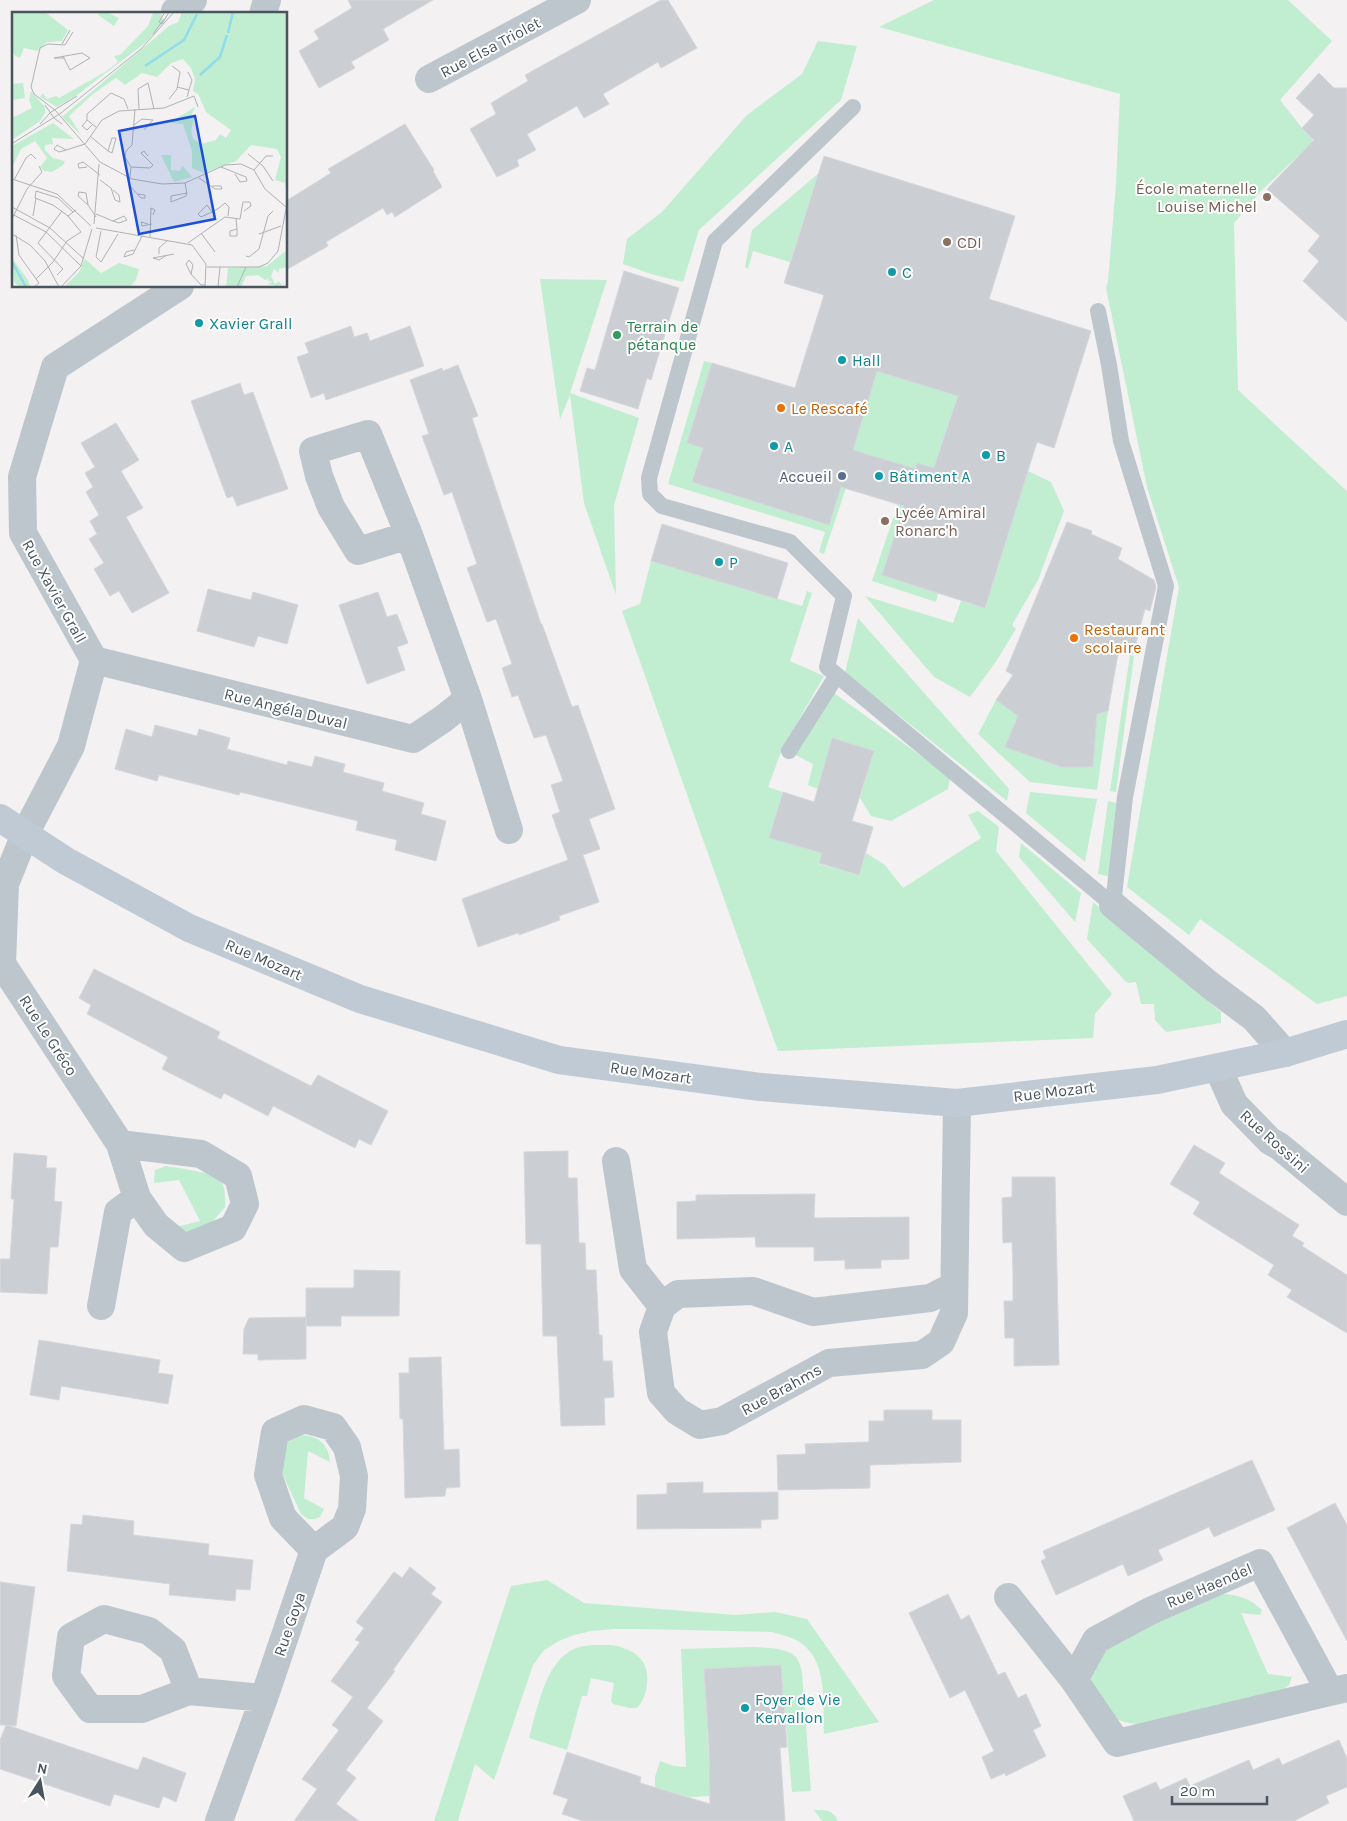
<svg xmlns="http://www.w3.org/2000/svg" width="1347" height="1821" viewBox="0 0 1347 1821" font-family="Karla,sans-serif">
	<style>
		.green { fill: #c1eed0 }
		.building { fill: #cbced3; stroke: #d5d7dc; fill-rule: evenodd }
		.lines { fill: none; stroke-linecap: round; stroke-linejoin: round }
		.lane { stroke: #bdc6cd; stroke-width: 16 }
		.street { stroke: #bdc6cd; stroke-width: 28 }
		.secondary { stroke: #bfcad4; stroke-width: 28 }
		.education-dot { fill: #8d6e63; stroke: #fff; stroke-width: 2 }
		.culture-dot { fill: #0f9aa8; stroke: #fff; stroke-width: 2 }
		.leisure-dot { fill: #2e9e5b; stroke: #fff; stroke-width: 2 }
		.food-dot { fill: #e8710a; stroke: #fff; stroke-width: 2 }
		.service-dot { fill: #5c6f8a; stroke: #fff; stroke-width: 2 }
		.labels { text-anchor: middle; stroke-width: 4; stroke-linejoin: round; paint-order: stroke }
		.street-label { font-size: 16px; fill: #49555e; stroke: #fff }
		.education-label { font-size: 16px; fill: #785e54; stroke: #fff; text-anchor: start }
		.culture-label { font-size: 16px; fill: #0d838f; stroke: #fff; text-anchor: start }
		.leisure-label { font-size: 16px; fill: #27864d; stroke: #fff; text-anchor: start }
		.food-label { font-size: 16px; fill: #c56008; stroke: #fff; text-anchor: start }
		.service-label { font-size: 16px; fill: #4e5e75; stroke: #fff; text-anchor: end }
		.inset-river { fill: none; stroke: #90dcea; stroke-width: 2.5 }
		.inset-road { fill: none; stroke: #afb3b6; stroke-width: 1 }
		.view { fill: #1d4ed8; fill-opacity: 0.15; stroke: #1d4ed8; stroke-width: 2.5 }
		.inset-edge { fill: none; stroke: #49555e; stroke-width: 2.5 }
	</style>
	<rect width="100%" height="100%" fill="#f3f1f1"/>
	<path class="green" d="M934 0H1288L1332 41 1280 100 1302 128 1314 141 1261 191 1234 223 1238 390 1347 491V996L1317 1004 1200 919 1189 935 1127 887 1179 587 1147 487 1106 288 1108 281 1116 184 1120 94 879 27Z
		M818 41 857 46 841 100 699 230 683 282 651 274 623 264 627 239 662 212 747 115 802 74Z
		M820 172 790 262 753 251 748 269 745 267 752 230Z
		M540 279 607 280 570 393 639 418 614 505 616 595 584 503 570 395 560 419Z
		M704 361 712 363 688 443 703 448 692 482 828 525 841 487 846 488 824 554 819 552 825 532 668 484Z
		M877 371 958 396 934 468 918 463 916 469 852 450Z
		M1028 471 1051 482 1064 511 1038 580 1012 625 1016 629 995 663 970 697 934 677 865 596 953 623 961 601 985 608Z
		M898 504 904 506 882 575 938 593 936 602 872 581Z
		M651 561 802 606 807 591 812 593 790 661 824 676 783 747 768 787 783 792 769 838 822 853 819 864 859 875 866 853 885 865 903 888 981 838 968 815 978 811 999 827 996 851 1112 994 1095 1014 1093 1038 778 1051 622 611 640 604Z
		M858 618 1009 789 1007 801 845 673Z
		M1130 655 1134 656 1116 792 1110 791Z
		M834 693 950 777 948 789 891 821 871 816 860 798 874 751 832 738 818 789 808 785 813 764 794 754Z
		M996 700 1018 716 1061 767H1093L1097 714 1108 711 1097 790 1030 782 978 734Z
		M1030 792 1097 799 1085 862 1026 813Z
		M1108 801 1116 803 1112 877 1098 874Z
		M1021 843 1081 893 1075 922 1019 857Z
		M1093 902 1121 925 1171 971 1221 1012V1023L1166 1032 1155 1020 1154 1004H1141L1136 982 1128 983 1125 981 1087 939Z
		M166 1166C177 1168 213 1172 220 1180 226 1186 225 1200 225 1207L209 1226 187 1232 176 1227 200 1221 179 1180 154 1183 155 1170Z
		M302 1435C319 1436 329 1445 330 1462L308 1451 304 1498 324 1509 320 1517 314 1519H308L301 1514 281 1471 286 1443Z
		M547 1580 584 1603 736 1615 775 1612 807 1619 879 1722 824 1734C823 1704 828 1662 801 1643 793 1637 782 1635 772 1632L639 1629H614L591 1631 574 1635 559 1641 544 1650 533 1665 494 1780 475 1764 458 1821H434L511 1586Z
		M1221 1594C1237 1594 1251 1599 1262 1610L1260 1615 1241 1613 1268 1674 1292 1677 1289 1685 1282 1691 1142 1724C1109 1724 1107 1709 1091 1685 1090 1668 1102 1649 1116 1640Z
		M611 1645C632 1648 650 1659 647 1683 646 1693 644 1700 637 1708H629L613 1704 611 1701 614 1683 591 1678 587 1696H582L567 1750 529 1738C537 1710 545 1660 576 1648 587 1644 600 1645 611 1645Z
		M753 1647C766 1648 786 1647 796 1657 799 1661 801 1668 802 1672L811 1791 792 1792 781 1665 704 1669 711 1796 689 1797 655 1788V1777L660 1761 674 1766 686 1767 681 1649Z
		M814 1810C825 1810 833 1809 838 1821H822Z"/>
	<path class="building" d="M348 0H433L383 29 389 40 351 62 355 68 319 88 299 51 319 39 314 31 352 8Z
		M661 0H668L697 48 661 68 658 62 603 94 609 104 584 118 577 106 527 134 536 150 517 160 519 166 497 177 470 129 496 114 491 103 528 81 525 75Z
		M1319 73 1334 88H1347V322L1303 281 1319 261 1308 251 1320 236 1267 189 1314 140 1302 128 1314 115 1296 98Z
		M405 124 434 170 433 171 442 187 395 217 392 212 387 215 383 208 326 242 328 246 286 270V201L331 173 328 169Z
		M824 156 1015 216 989 299 1091 331 1054 448 1037 442 985 608 882 575 904 506 841 487 829 525 692 482 703 448 687 443 712 363 795 388 824 295 784 283ZM877 371 958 396 934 468 917 463 916 469 853 450Z
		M624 271 679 288 651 380 647 378 638 409 580 391 587 368 595 370Z
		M351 326 354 337 367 333 370 341 410 326 424 366 326 400 324 393 311 398 297 357 309 353 305 343Z
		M458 365 478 416 472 418 541 624H542L572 707 578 705 615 809 589 819 600 849 583 855 599 902 559 916 560 920 519 935 518 933 478 947 462 899 568 860 552 815 560 812 551 785 563 781 546 735 534 738 518 695 512 697 502 668 512 664 496 619 487 622 467 568 477 564 452 492 444 495 422 436 429 434 410 380 442 368 443 371Z
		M240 383 244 395 253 392 288 489 237 506 233 496 227 498 191 401Z
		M116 423 139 460 121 471 143 508 126 517 169 593 132 613 119 591 110 596 94 569 104 563 89 539 97 534 90 521 99 515 86 492 93 487 85 473 95 467 81 443Z
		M1067 522 1092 531 1091 534 1122 548 1118 559 1154 580 1156 587 1150 611 1145 609 1133 654 1119 648 1108 711 1097 714 1093 767H1061L1005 747 1018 716 996 700 1013 675 1006 671Z
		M662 524 788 563 777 599 651 561Z
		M208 589 251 600 253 592 298 605 287 644 258 636 254 647 197 631Z
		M378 592 387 617 397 614 408 643 397 647 405 670 367 684 339 605Z
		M155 725 197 736 199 729 230 738 227 749 287 765 288 761 312 767 315 756 345 764 343 772 384 783 382 791 424 803 421 814 446 821 436 861 395 850 397 840 356 830 358 821 240 792 239 795 159 775 157 781 115 769 126 729 152 737Z
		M832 738 874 751 852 821 873 827 859 875 819 863 822 853 769 838 783 792 814 802Z
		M94 969 220 1032 217 1038 311 1086 318 1075 388 1111 371 1145 359 1139 355 1148 273 1106 268 1116 224 1093 221 1099 162 1069 168 1057 87 1014 91 1005 79 998Z
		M1194 1145 1225 1163 1219 1173 1299 1225 1292 1236 1304 1243 1302 1246 1347 1275V1333L1287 1297 1292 1290 1268 1275 1274 1265 1193 1214 1200 1202 1170 1184Z
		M568 1151V1178H577L579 1243H585L586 1270H596L599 1335H602L603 1361H612L614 1397 604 1398 605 1425 561 1426 557 1336H543L541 1244H526L524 1152Z
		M14 1153 47 1156 46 1168H56L54 1201 62 1202 58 1247H50L47 1294 0 1292V1259H10L14 1199H11Z
		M1012 1177H1055L1059 1365 1014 1366V1338H1005L1004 1301H1013V1271L1012 1242 1003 1243 1002 1198 1012 1197Z
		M815 1194 814 1218 909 1217V1259L881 1260V1268L845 1269V1260L814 1261V1247H756L755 1237 677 1239V1202L696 1201V1195Z
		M354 1270 400 1271 399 1316H341V1326H306V1288H354Z
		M306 1317V1359L258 1360V1354H243L244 1329 249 1318Z
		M39 1340 160 1360 158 1373 173 1375 168 1404 61 1386 59 1400 30 1395Z
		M441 1357 444 1450 459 1449 460 1487 446 1488 445 1496 405 1498 403 1419H400L399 1373H409V1358Z
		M884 1410H932V1420H961V1462L870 1465V1488L778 1490 777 1455 806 1454 805 1444 869 1442V1421H884Z
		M1252 1460 1275 1510 1214 1537 1209 1527 1158 1550 1163 1560 1128 1576 1123 1564 1056 1595 1041 1561 1046 1558 1043 1551Z
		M703 1482V1493L778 1492V1519L761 1520V1528L637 1529V1495L667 1494V1483Z
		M1335 1503 1347 1525V1641L1287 1528Z
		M83 1515 134 1521 133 1535 209 1544 208 1555 253 1560 250 1590 236 1589 235 1601 169 1595 170 1584 67 1571 71 1524 82 1525Z
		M410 1567 436 1588 431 1594 442 1602 393 1670 395 1671 367 1708 383 1721 346 1770 356 1778 336 1804 359 1821H294L317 1789 302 1779 339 1730 332 1725 353 1697 331 1681 360 1642 355 1640 364 1628 356 1622 394 1572 402 1578Z
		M0 1582 35 1587 16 1726 7 1725 138 1770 143 1757 186 1773 176 1802 163 1796 159 1808 114 1794 110 1806 0 1769V1740L6 1725H0Z
		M948 1594 961 1620 969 1615 998 1675 1005 1672 1018 1698 1026 1694 1041 1726 1033 1730 1046 1756 1006 1776 1005 1773 991 1779 982 1757 994 1751 965 1690 950 1698 909 1613Z
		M781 1665 787 1747 780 1748 785 1821H583L562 1814 568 1799 553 1794 567 1752 641 1777 640 1783 710 1804 709 1747 704 1669Z
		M1339 1740 1347 1758V1787L1326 1796 1329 1803 1294 1821H1134L1123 1796 1156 1782 1160 1790 1186 1778 1190 1786 1249 1760 1253 1770 1279 1758 1282 1765Z"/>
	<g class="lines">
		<path class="lane" d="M853 107 715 241 649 478 650 494 662 506 790 542 844 596 827 667 1113 905
			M1098 311 1109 365 1121 441 1166 586 1125 797 1113 905
			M789 751 837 675"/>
		<path class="street" d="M177 14 175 11 193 0
			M263 14 267 0
			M429 79 577 0
			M94 660 413 739 443 719 468 699 409 535 358 551 331 507 319 476 313 451 368 434 409 535
			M468 699 509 830
			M1113 905 1211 986 1254 1018 1285 1053
			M1218 1068 1234 1104 1270 1141 1279 1146 1347 1202
			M120 1144 201 1154 238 1176 245 1204 233 1228 184 1248 156 1225 137 1198 120 1144 2 964 5 884 25 834 71 746 94 660 23 533 22 477 55 367 180 286
			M616 1161 633 1269 662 1306
			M954 1286 930 1298 813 1312 753 1291 678 1294 662 1306 653 1332 661 1393 677 1411 700 1425 722 1421 829 1363 922 1355 941 1342 954 1313 957 1103
			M101 1306 118 1212 137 1198
			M1008 1597 1074 1680
			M189 1691 173 1650 149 1631 104 1619 71 1637 66 1676 90 1709H142L189 1691 264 1698
			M1330 1692 1260 1563 1150 1611 1096 1640 1074 1680 1117 1743 1330 1692 1347 1688
			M219 1821 264 1698 314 1550 345 1527 352 1509 354 1476 347 1447 333 1427 304 1419 275 1432 268 1475 283 1518 314 1550"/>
		<path class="secondary" d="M0 818 66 861 189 928 360 999 559 1060 760 1087 957 1103 1157 1080 1285 1053 1347 1034"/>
	</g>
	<g class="education-dot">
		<circle cx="1267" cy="197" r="5"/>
		<circle cx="947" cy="242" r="5"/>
		<circle cx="885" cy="521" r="5"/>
	</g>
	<g class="culture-dot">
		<circle cx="892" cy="272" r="5"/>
		<circle cx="199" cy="323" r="5"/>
		<circle cx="842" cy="360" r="5"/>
		<circle cx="774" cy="446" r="5"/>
		<circle cx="986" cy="455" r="5"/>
		<circle cx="879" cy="476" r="5"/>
		<circle cx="719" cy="562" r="5"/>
		<circle cx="745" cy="1708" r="5"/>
	</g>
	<circle class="leisure-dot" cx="617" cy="335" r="5"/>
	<g class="food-dot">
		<circle cx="781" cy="408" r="5"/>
		<circle cx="1074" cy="638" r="5"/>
	</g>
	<circle class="service-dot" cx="842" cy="476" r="5"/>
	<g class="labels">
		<g class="street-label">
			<text transform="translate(490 47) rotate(-28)" y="6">Rue Elsa Triolet</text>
			<text transform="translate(55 591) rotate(61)" y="6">Rue Xavier Grall</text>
			<text transform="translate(286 708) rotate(14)" y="6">Rue Angéla Duval</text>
			<text transform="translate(264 959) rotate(23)" y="6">Rue Mozart</text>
			<text transform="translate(49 1035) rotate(57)" y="6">Rue Le Gréco</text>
			<text transform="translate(651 1072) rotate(8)" y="6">Rue Mozart</text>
			<text transform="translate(1054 1091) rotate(-7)" y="6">Rue Mozart</text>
			<text transform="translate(1275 1141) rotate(42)" y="6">Rue Rossini</text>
			<text transform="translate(781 1389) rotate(-29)" y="6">Rue Brahms</text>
			<text transform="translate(1209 1585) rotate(-23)" y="6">Rue Haendel</text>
			<text transform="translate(289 1624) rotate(-71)" y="6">Rue Goya</text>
		</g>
		<g class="education-label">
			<text x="1257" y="194" text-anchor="end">École maternelle<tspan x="1257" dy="18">Louise Michel</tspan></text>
			<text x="957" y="248">CDI</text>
			<text x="895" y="518">Lycée Amiral<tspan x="895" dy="18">Ronarc'h</tspan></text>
		</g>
		<g class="culture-label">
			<text x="902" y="278">C</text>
			<text x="209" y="329">Xavier Grall</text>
			<text x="852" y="366">Hall</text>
			<text x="784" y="452">A</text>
			<text x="996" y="461">B</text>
			<text x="889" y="482">Bâtiment A</text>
			<text x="729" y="568">P</text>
			<text x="755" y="1705">Foyer de Vie<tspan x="755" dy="18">Kervallon</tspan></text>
		</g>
		<g class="leisure-label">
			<text x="627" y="332">Terrain de<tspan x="627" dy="18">pétanque</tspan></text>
		</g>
		<g class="food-label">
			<text x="791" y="414">Le Rescafé</text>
			<text x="1084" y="635">Restaurant<tspan x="1084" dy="18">scolaire</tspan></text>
		</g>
		<g class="service-label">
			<text x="832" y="482">Accueil</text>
		</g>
	</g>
	<g transform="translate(12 12)">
		<rect width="275" height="275" fill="#f3f1f1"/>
		<path d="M0 0H33L56 18 50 29 35 30 25 39 12 36 8 46 2 43 0 36ZM88 0H94L107 6 102 14 86 3ZM149 0 151 11 133 31 65 83 45 95 28 85 31 81 35 87 44 84 47 86 93 60 106 50 102 44 108 43 136 14 141 1ZM170 0H275V182L273 171 263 168 269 145 265 137 239 133 224 149 192 161 180 156V139L171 112 157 111 183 95 179 104 182 106 179 118 181 127 189 132 204 128 208 122 214 126 219 118 194 100 186 82 181 79 183 67 179 56 171 47 159 51 145 65 130 61 113 73 104 66 81 82 57 104 69 123 50 105 157 14 166 10ZM11 71 13 86 0 88V72ZM19 79 33 95V101L28 109 0 128V106L20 96 17 88ZM41 111 62 127 40 126 41 132 33 133V138L41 146 53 149 51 153 40 160 32 159 28 155 35 146 23 129 9 137 0 155V134ZM149 143H159V158L167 159 171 154 180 165 162 170ZM275 238V255L267 257V261L262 257 259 264 263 272 267 269 270 273 273 269 269 274 267 273 268 275 256 272 260 270 255 268 258 265 253 268 246 263 234 264 229 275H214L216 256 255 254ZM0 246 16 268 18 275H7L2 270ZM73 247 89 261 107 251 127 257 124 268 118 275H52L67 260Z" fill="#c1eed0"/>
		<path class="inset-river" d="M216 21 221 0M133 54 172 28 185 2M188 63 208 45 215 23M0 250 14 275"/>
		<path class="inset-road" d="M153 0 147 10 150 12 157 0M61 20 53 33 36 32 28 36 19 75 22 82 43 98 88 150 120 167 150 172 173 171 213 153 229 152 242 158 253 177 274 195M141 22 152 7M50 32 58 18M51 44 58 58 78 46 70 41 42 46H52M176 60 180 68 177 78M165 75 177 78 175 85M157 87 165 77 168 60 160 54M33 93 42 106 50 112M123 97 120 133 114 139 113 145 119 155 117 173 129 186H133V183L126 182M127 97 126 77 136 71 142 97M75 108 70 114 75 118 80 113M28 112 39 100 65 84M122 113 130 107 141 108 132 118M84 115 75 108V102L99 81 112 87 116 97M78 124 96 139 100 141 104 126H100L96 139M1 131 49 101 129 37 162 0M54 138 47 140 42 137 45 133 54 138 73 132 90 108 107 99 152 96 182 84 186 95M236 142 251 154 261 169M75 155 67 156 66 152 71 150 88 163M119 155 138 156 141 153 129 141 132 139 136 144M209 155 234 165 235 169 228 170 223 162M242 158 254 144H261M187 166 203 177H210L209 174H200M0 167 45 182 79 214M2 168 14 146 19 142 24 147M88 168 99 176 103 188 108 190 107 183 101 178M173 171 175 182 174 184 159 190V184L175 181M76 193 66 184 67 180 74 181 76 193 84 205M0 195 38 216 72 247M61 200 46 186 24 179 23 186 41 193 56 204 61 200 64 198M200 200 195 193 186 202 189 205 200 200 207 196 213 191 217 195 216 204M0 202 34 220 69 254M84 202 101 209 107 211 115 208 112 204 101 209M21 204 24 186M0 207 15 177 30 160 27 154M224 207 225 217 218 219V224H225V217M82 212 87 152M136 212 129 210 130 214 140 212M84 216 180 233 194 252 193 275M89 219 84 245 89 250 106 222M189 221 203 240M0 222 18 233 33 249 47 275M247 222 269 214M4 223 7 243 27 271 22 275M138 225 139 196 143 198 141 203M176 231 213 205 228 207 231 190H238L239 194 232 199M122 238 114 240 112 245 121 242 130 224M147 242V236L156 228M155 243 147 248 141 246 162 242M234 244 237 245 247 237 256 204 261 199M195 255H247L256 251 266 239 275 192M179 262 181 253 177 248 174 252 179 262 189 273H193M45 263 51 257 26 231 50 199M24 267 41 250 55 229 69 220 56 204M49 275 69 254 80 217M206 275 208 255M225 275 234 255"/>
		<path class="view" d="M183 104 203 207 127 222 107 119Z"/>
		<rect width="275" height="275" class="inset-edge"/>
	</g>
	<g transform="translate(40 1781) rotate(11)" stroke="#ffffff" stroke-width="4" paint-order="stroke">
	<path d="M0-4L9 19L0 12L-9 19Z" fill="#49555e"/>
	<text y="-8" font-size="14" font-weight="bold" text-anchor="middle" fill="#49555e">N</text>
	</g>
	<path d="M1172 1796v8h95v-8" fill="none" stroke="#49555e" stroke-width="2.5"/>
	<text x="1180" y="1796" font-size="15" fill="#49555e" stroke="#ffffff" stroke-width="4" paint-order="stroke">20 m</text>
</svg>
